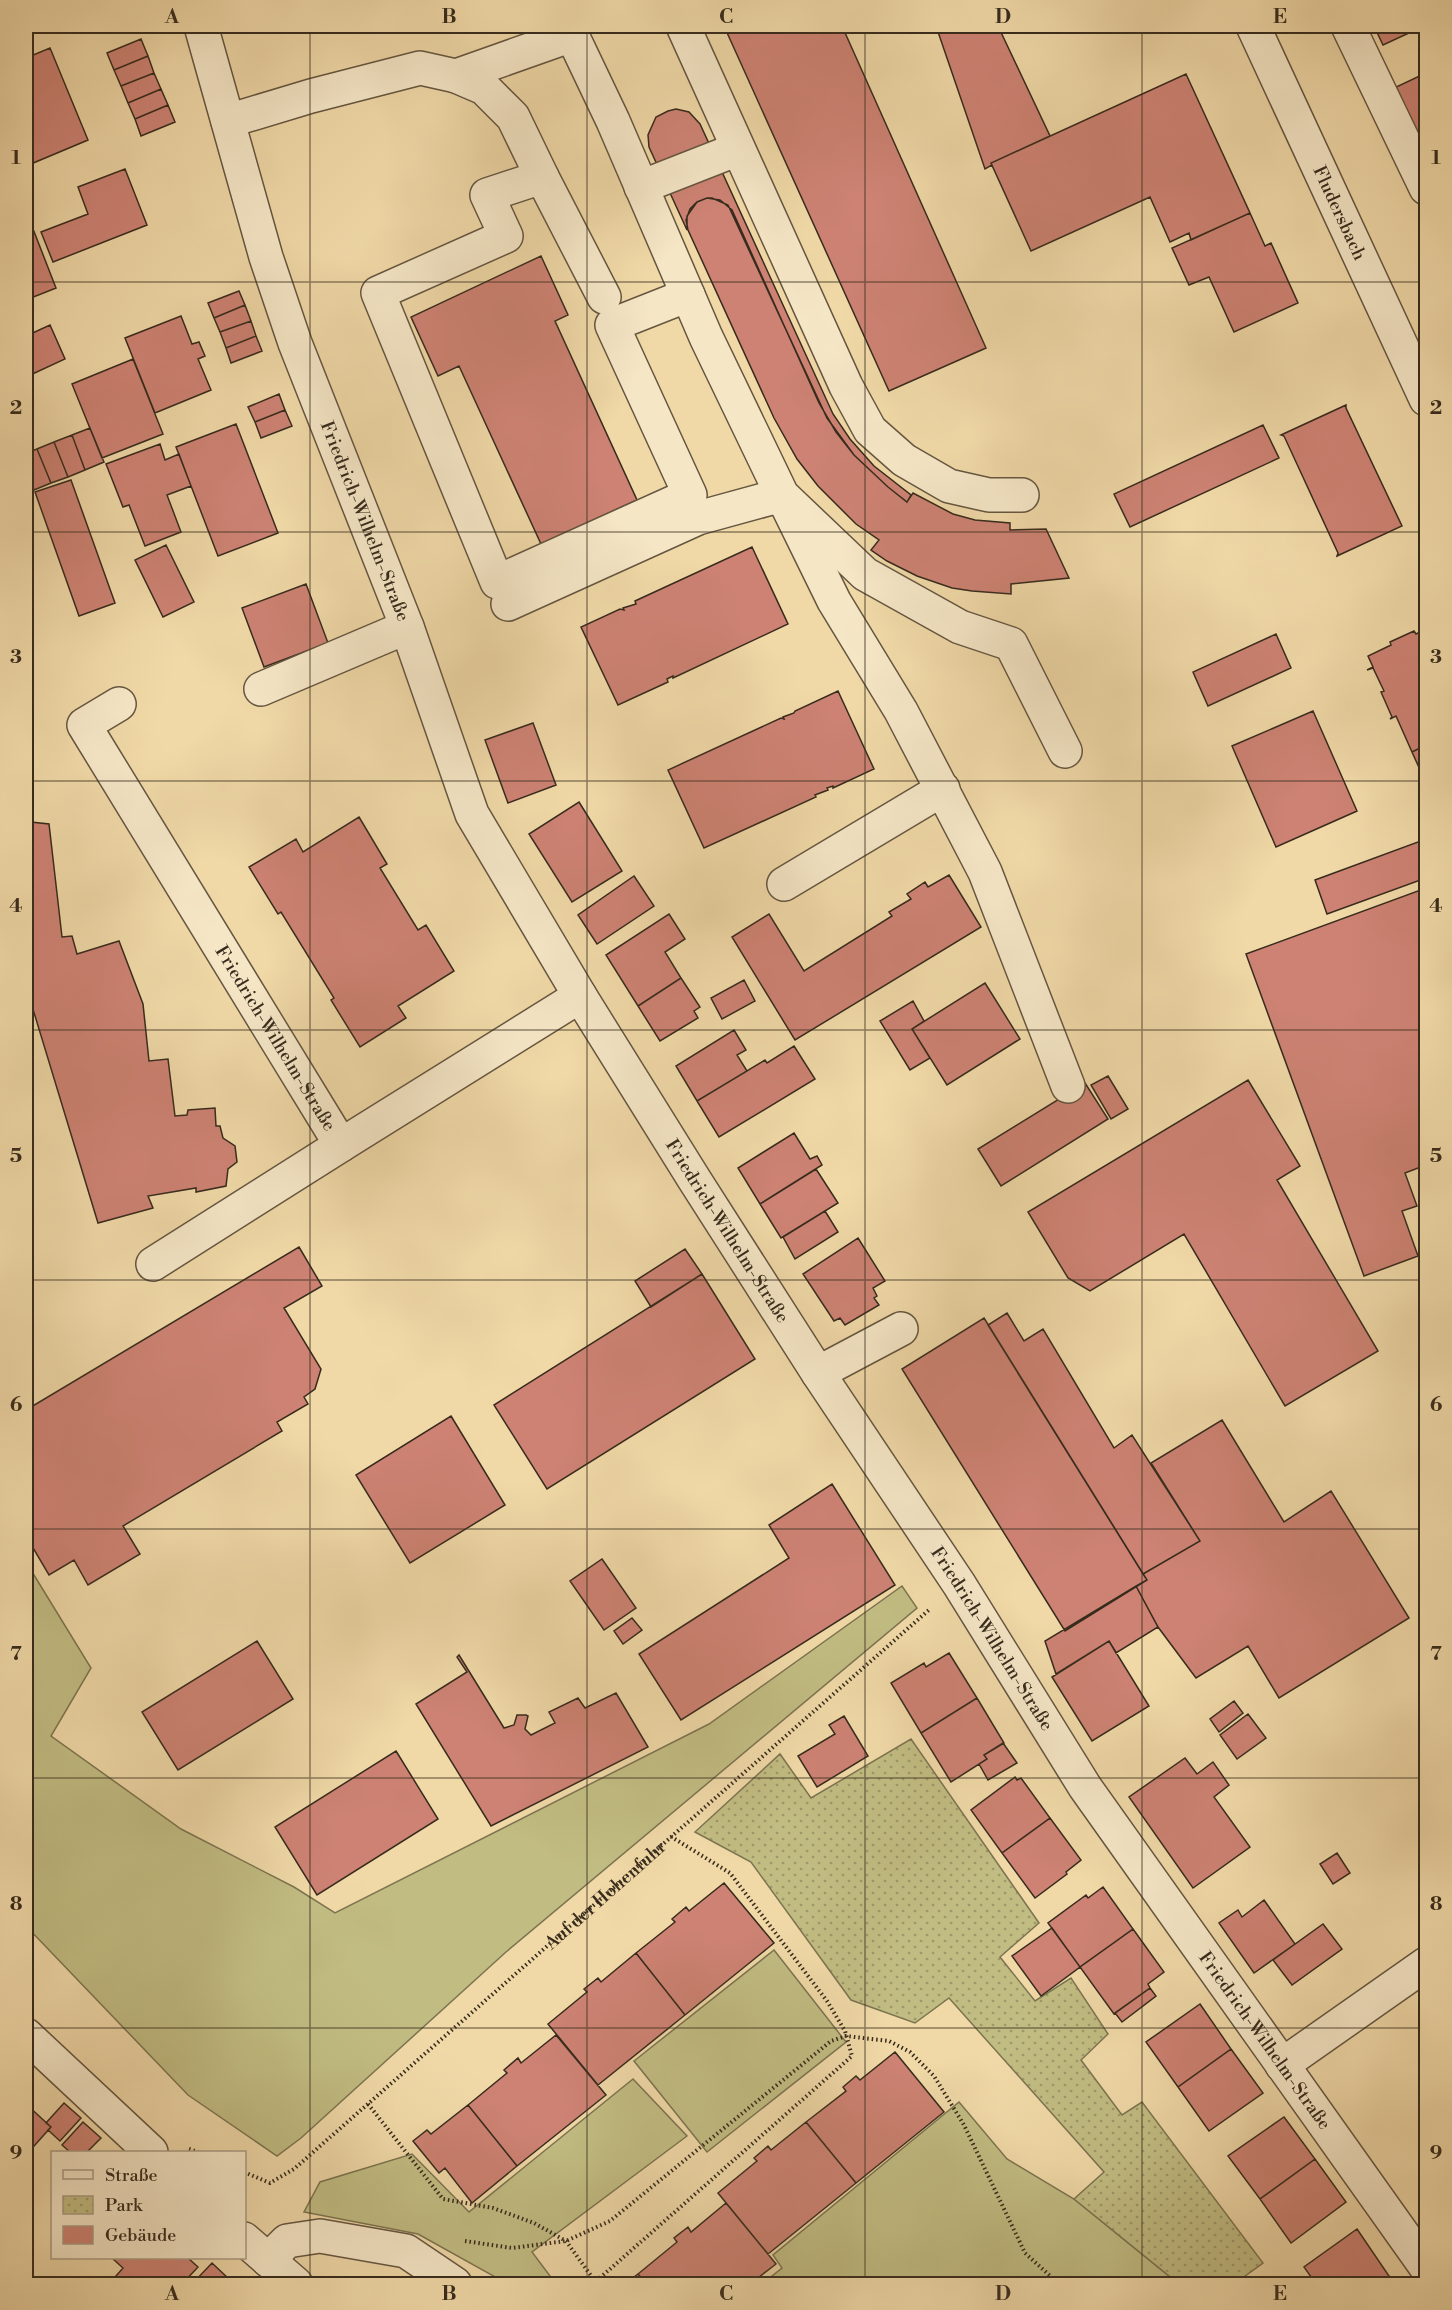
<svg xmlns="http://www.w3.org/2000/svg" width="1452" height="2310" viewBox="0 0 1452 2310" font-family="'Libre Bodoni',serif">
	<style>
		.grass { fill: #c1bc82; stroke: #7c7450; stroke-width: 1.5 }
		.park { fill: url(#park-dots); stroke: #7c7450; stroke-width: 1.5 }
		.building { fill: #cd8273; stroke: #372b1d; stroke-width: 1.5 }
		.lines { fill: none; stroke-linecap: round; stroke-linejoin: round }
		.minor-casing { stroke: #655640; stroke-width: 36 }
		.path { stroke: #372b1d; stroke-width: 4; stroke-dasharray: 1.5 3; stroke-linecap: butt }
		.minor { stroke: #f5e6c6; stroke-width: 33 }
		.grid { fill: none; stroke: #372b1d; stroke-width: 1.5; stroke-opacity: 0.55 }
		.labels { text-anchor: middle; stroke-width: 4.5; stroke-linejoin: round; paint-order: stroke }
		.street-label { font-size: 18px; fill: #372b1d; stroke: #f5e6c6 }
		.neatline { fill: none; stroke: #372b1d; stroke-width: 2 }
		.grid-label { font-size: 20px; text-anchor: middle; font-weight: bold; fill: #372b1d }
	</style>
	<defs>
		<pattern id="park-dots" width="8" height="8" patternUnits="userSpaceOnUse" patternTransform="scale(1.5)"><rect width="8" height="8" fill="#c1bc82"/><path d="M2 2h.1M6 6h.1" fill="none" stroke="#9e996a" stroke-width="1.8" stroke-linecap="round"/></pattern>
	</defs>
	<rect width="100%" height="100%" fill="#f0d8a7"/>
	<filter id="stains"><feTurbulence type="fractalNoise" baseFrequency=".00333" numOctaves="4"/><feColorMatrix values="0 0 0 0 .2 0 0 0 0 .09 0 0 0 0 .02 0 0 0 .5 -.17"/></filter>
	<radialGradient id="worn" r=".72"><stop offset=".6" stop-color="#630" stop-opacity="0"/><stop offset="1" stop-color="#630" stop-opacity=".3"/></radialGradient>
	<path class="grass" d="M26 1562 91 1668 51 1736 181 1829 294 1887 335 1913 709 1724 902 1586 917 1608 506 1952 301 2138 277 2156 188 2095 26 1926Z
		M774 1950 846 2042 707 2152 634 2061Z
		M633 2079 687 2136 532 2252 556 2284H504L499 2279 418 2234 304 2212 320 2182 412 2154 469 2212Z
		M959 2102 1007 2159 1074 2199 1170 2277 1163 2284H762L782 2268 773 2255Z"/>
	<path class="park" d="M911 1739 1039 1923 1000 1957 1035 2001 1071 1978 1108 2034 1081 2060 1122 2115 1142 2102 1263 2263 1234 2284H1179L1074 2199 1104 2172 949 1998 915 2023 851 2000 751 1862 695 1832 780 1754 811 1798Z"/>
	<path class="building" d="M724 26H842L986 348 889 391Z
		M936 26H998L1050 136 991 163 992 165 985 169Z
		M1374 26H1424L1383 45Z
		M141 39 148 56 114 70 107 53Z
		M50 48 88 140 26 166V58Z
		M148 56 154 73 121 86 114 70Z
		M154 73 161 89 128 103 121 86Z
		M1426 73V138L1419 142 1394 88Z
		M1186 74 1250 213 1191 240 1189 233 1170 242 1150 197 1031 251 991 163Z
		M161 89 168 105 135 119 128 103Z
		M168 105 175 122 141 136 135 119Z
		M676 109 689 112 700 124 833 414 850 439 874 466 911 495 907 502 888 487 854 455 827 418 728 205 712 198H707L697 202 687 216V230L649 147 648 135 656 117 668 111Z
		M125 169 147 225 53 262 41 232 88 214 78 187Z
		M707 198 720 200 732 210 819 403 836 432 854 455 888 487 907 502 913 493 953 514 975 520 1010 523V530L1046 529 1069 578 1011 584V594L972 591 952 588 917 576 887 561 871 550 879 540 856 524 818 486 797 459 774 418 688 230 686 220 690 209 697 202Z
		M26 211 56 288 26 300Z
		M1250 213 1265 246 1271 243 1298 303 1234 332 1209 277 1189 285 1172 248Z
		M541 256 568 315 555 321 637 500 541 544 459 366 438 376 411 317Z
		M239 291 245 305 214 318 208 303Z
		M245 305 251 321 220 332 214 318Z
		M181 316 192 344 199 342 205 356 198 359 211 390 155 413 125 338Z
		M251 321 256 336 226 348 220 332Z
		M50 325 65 359 26 377V336Z
		M256 336 262 351 231 363 226 348Z
		M133 359 163 434 102 458 72 384Z
		M279 394 285 410 255 422 248 407Z
		M1346 405V408L1402 526 1337 556 1338 553 1284 436 1281 435Z
		M285 410 292 426 261 438 255 422Z
		M236 424 278 533 218 556 176 447Z
		M1263 425 1279 458 1130 527 1114 494Z
		M90 428 104 462 85 470 72 435Z
		M72 435 85 470 68 477 54 442Z
		M54 442 68 477 51 483 37 449Z
		M160 444 165 460 179 454 191 486 167 495 181 532 145 546 129 505 123 507 106 464Z
		M37 449 51 483 34 490 26 470V453Z
		M26 470 34 490 26 494Z
		M71 480 115 603 79 616 35 492Z
		M166 545 194 602 163 617 135 560Z
		M752 547 788 624 673 678V676L667 679 668 682 618 705 581 627 620 609 624 610 623 608 636 604 635 601Z
		M306 584 328 643 264 667 242 608Z
		M1426 629V745L1412 752 1396 716 1390 719 1392 717 1381 692 1384 691 1373 668 1367 670 1373 667 1368 656 1391 645 1390 642 1414 631 1416 634Z
		M1276 634 1291 668 1208 706 1193 672Z
		M838 691 874 769 833 788V786L827 788 828 790 815 795 816 797 704 848 668 770 781 718 784 719 783 717 794 713 795 711Z
		M1313 711 1357 811 1276 847 1232 746Z
		M533 723 556 785 508 803 485 740Z
		M1426 745V783L1412 752Z
		M26 781 31 822 49 824 62 937 72 936 77 954 119 941 143 1004 149 1061 168 1059 175 1116 187 1115 188 1110 215 1108 216 1126H220L223 1138 235 1146 237 1162 228 1169 226 1186 196 1192V1188L148 1196 153 1208 98 1223 32 1006 26 1008Z
		M579 802 622 871 572 902 529 834Z
		M359 817 387 864 380 868 418 930 426 925 454 971 398 1006 406 1018 360 1047 331 1000 334 998 281 912 278 914 249 867 296 839 303 852Z
		M1426 839V878L1327 914 1315 880Z
		M949 875 981 927 795 1040 732 937 769 914 804 971 892 916 889 912 911 899 907 894 925 882 928 887Z
		M634 876 654 906 597 944 578 915Z
		M1426 888V1165L1405 1173 1417 1206 1402 1211 1418 1256 1364 1276 1246 954Z
		M669 914 685 939 665 952 681 978 638 1006 606 955Z
		M681 978 700 1007 694 1011 698 1018 660 1041 638 1006Z
		M744 980 755 1001 722 1019 711 998Z
		M985 983 1020 1039 947 1085 912 1029Z
		M913 1001 924 1021 912 1029 930 1058 910 1070 880 1021Z
		M734 1030 746 1050 737 1055 747 1071 697 1101 676 1066Z
		M794 1046 815 1079 719 1137 697 1101 765 1060 767 1063Z
		M1108 1076 1128 1109 1111 1119 1091 1085Z
		M1248 1080 1300 1166 1277 1180 1378 1351 1285 1406 1184 1234 1090 1291 1068 1278 1028 1212Z
		M1085 1083 1108 1119 1001 1186 978 1149Z
		M794 1133 810 1159 817 1156 822 1165 760 1204 738 1168Z
		M816 1169 838 1203 781 1238 760 1204Z
		M825 1211 838 1232 795 1259 783 1237Z
		M858 1238 885 1281 873 1288 877 1296 874 1298 879 1305 845 1325 840 1318 834 1321 803 1274Z
		M299 1247 322 1286 284 1308 321 1369 315 1389 304 1397 308 1404 277 1422 282 1431 123 1526 140 1554 88 1585 74 1560 49 1575 26 1536V1410Z
		M685 1249 702 1274 651 1307 635 1281Z
		M702 1274 755 1359 547 1489 494 1405Z
		M1007 1313 1024 1341 1043 1329 1114 1448 1132 1435 1200 1541 1143 1574 988 1325Z
		M984 1318 1147 1580 1065 1631 902 1369Z
		M451 1416 505 1505 410 1563 356 1475Z
		M1222 1420 1284 1522 1331 1491 1409 1618 1279 1698 1248 1646 1196 1678 1158 1627 1136 1586 1147 1580 1143 1574 1200 1541 1151 1463Z
		M832 1484 895 1585 681 1720 639 1654 789 1558 769 1525Z
		M602 1559 636 1608 604 1630 570 1581Z
		M1136 1586 1158 1627 1116 1653 1109 1641 1056 1674 1045 1641Z
		M632 1618 642 1630 623 1644 614 1631Z
		M257 1641 293 1699 178 1770 142 1712Z
		M1109 1641 1149 1706 1092 1741 1052 1677Z
		M949 1653 977 1698 921 1733 891 1683 924 1663 926 1667Z
		M459 1655 504 1728 514 1725 517 1715H526L528 1716 525 1729 531 1735 555 1723 549 1712 578 1698 585 1708 616 1693 648 1747 491 1826 416 1704 467 1672 457 1657Z
		M977 1698 1004 1743 984 1755 987 1759 951 1782 921 1733Z
		M1234 1701 1243 1713 1219 1732 1210 1719Z
		M1248 1714 1266 1738 1237 1759 1220 1735Z
		M844 1716 868 1756 817 1787 798 1756 835 1734 829 1725Z
		M1003 1743 1017 1763 988 1780 979 1764 987 1759 984 1755Z
		M396 1751 438 1819 317 1895 275 1827Z
		M1185 1758 1197 1774 1213 1762 1229 1785 1214 1797 1250 1847 1193 1888 1129 1797Z
		M1015 1777 1017 1780 1021 1778 1050 1818 1002 1853 971 1810Z
		M1050 1818 1081 1860 1066 1872 1067 1874 1035 1898 1002 1853Z
		M1337 1853 1350 1873 1333 1884 1320 1864Z
		M724 1883 774 1943 685 2015 636 1953 675 1922 672 1919 686 1907 689 1911Z
		M1103 1887 1133 1929 1080 1967 1048 1923 1086 1895 1088 1898Z
		M1264 1900 1295 1944 1254 1973 1219 1923 1238 1910 1242 1917Z
		M1323 1924 1342 1949 1292 1985 1273 1960Z
		M1052 1928 1080 1967 1041 1996 1012 1956Z
		M1133 1929 1164 1972 1148 1984 1150 1988 1114 2014 1080 1967Z
		M636 1953 685 2015 598 2085 548 2024 587 1992 584 1989 598 1978 601 1982Z
		M1150 1988 1156 1996 1122 2022 1115 2013Z
		M1200 2004 1231 2049 1178 2087 1146 2042Z
		M556 2035 606 2095 517 2166 468 2105 507 2073 504 2070 518 2058 521 2063Z
		M1231 2049 1263 2093 1209 2131 1178 2087Z
		M895 2052 944 2112 856 2183 806 2122 846 2091 843 2087 856 2076 860 2080Z
		M64 2103 81 2118 60 2141 48 2130 51 2127 46 2123Z
		M26 2104 51 2127 26 2155Z
		M468 2105 517 2166 472 2203 445 2168 439 2173 413 2141 427 2130 431 2134Z
		M1284 2117 1315 2159 1260 2199 1228 2156Z
		M83 2122 101 2138 87 2152H70L62 2145Z
		M806 2122 856 2183 768 2254 718 2193 757 2161 754 2158 768 2146 771 2150Z
		M1315 2159 1346 2202 1291 2243 1260 2199Z
		M726 2203 776 2264 750 2284H647L638 2274 677 2242 674 2238 688 2227 691 2232Z
		M1357 2229 1389 2276 1376 2284H1316L1304 2267Z
		M112 2258H188L198 2267 182 2284H109L123 2268Z
		M212 2263 230 2280 225 2284H192Z
		M638 2274 647 2284H625Z
		M1389 2276 1396 2284H1376Z"/>
	<g class="lines">
		<defs>
			<g id="minor">
				<path id="s2" d="M201 26 266 257 295 343 407 627 472 814 580 996 694 1179 818 1373 959 1584 1085 1787 1426 2267"/>
				<path d="M683 26 846 386 870 430 904 460 949 486 989 495H1022"/>
				<path id="s3" d="M1253 26 1426 399"/>
				<path d="M1348 26 1426 188"/>
				<path d="M456 76 484 88 513 117 542 177 487 195 506 236 378 293 497 582 690 495 612 325 688 295"/>
				<path d="M228 121 311 96 420 68 456 76 572 35 613 121 706 337 782 495 865 574 960 627 1011 644 1065 751"/>
				<path d="M542 177 604 297"/>
				<path d="M641 187 738 149"/>
				<path d="M508 604 698 518 782 495 834 601 901 711 985 872 1068 1086"/>
				<path d="M261 689 407 627"/>
				<path id="s4" d="M119 704 84 725 341 1145 580 996"/>
				<path d="M784 884 943 789"/>
				<path d="M153 1264 341 1145"/>
				<path d="M818 1373 901 1329"/>
				<path d="M26 2035 151 2152"/>
				<path d="M1282 2065 1426 1964"/>
				<path d="M244 2239 296 2284"/>
				<path d="M268 2260 287 2241 320 2236 406 2251 455 2284"/>
			</g>
		</defs>
		<use href="#minor" class="minor-casing"/>
		<g class="path">
			<path d="M368 2104 443 2199 493 2208 534 2223 566 2241 597 2284"/>
			<path d="M189 2149 198 2152"/>
			<path id="s1" d="M244 2172 270 2183 294 2169 930 1609"/>
			<path d="M465 2241 512 2248 566 2241 610 2221 831 2041 846 2036 889 2041 910 2052 934 2076 964 2125 1025 2253 1059 2284"/>
			<path d="M530 2284 533 2283 547 2284"/>
			<path d="M593 2284 852 2056 845 2031 827 2001 730 1873 670 1836"/>
		</g>
		<use href="#minor" class="minor"/>
	</g>
	<path class="grid" d="M310 26V2284M587 26V2284M865 26V2284M1142 26V2284M26 282H1426M26 532H1426M26 781H1426M26 1030H1426M26 1280H1426M26 1529H1426M26 1778H1426M26 2028H1426"/>
	<g class="labels">
		<g class="street-label">
			<text dy="6" stroke="none"><textPath href="#s3" startOffset="206">Fludersbach</textPath></text>
			<text dy="6" stroke="none"><textPath href="#s2" startOffset="522">Friedrich-Wilhelm-Straße</textPath></text>
			<text dy="6" stroke="none"><textPath href="#s4" startOffset="408">Friedrich-Wilhelm-Straße</textPath></text>
			<text dy="6" stroke="none"><textPath href="#s2" startOffset="1323">Friedrich-Wilhelm-Straße</textPath></text>
			<text dy="6" stroke="none"><textPath href="#s2" startOffset="1809">Friedrich-Wilhelm-Straße</textPath></text>
			<text dy="6" stroke="none"><textPath href="#s1" startOffset="471">Auf der Hohenfuhr</textPath></text>
			<text dy="6" stroke="none"><textPath href="#s2" startOffset="2295">Friedrich-Wilhelm-Straße</textPath></text>
		</g>
	</g>
	<rect width="1452" height="2310" fill="none" stroke="#f0d8a7" stroke-width="66"/>
	<rect x="51" y="2151" width="195" height="108" fill="#f5e6c6" stroke="#a99b82" stroke-width="1.5"/>
	<rect x="63" y="2170" width="30" height="9" fill="#f5e6c6" stroke="#a99b82" stroke-width="1.5"/>
	<text x="105" y="2181" font-size="18" fill="#372b1d">Straße</text>
	<rect x="63" y="2196" width="30" height="18" fill="url(#park-dots)" stroke="#a99b82" stroke-width="1.5"/>
	<text x="105" y="2211" font-size="18" fill="#372b1d">Park</text>
	<rect x="63" y="2226" width="30" height="18" fill="#cd8273" stroke="#a99b82" stroke-width="1.5"/>
	<text x="105" y="2241" font-size="18" fill="#372b1d">Gebäude</text>
	<rect x="33" y="33" width="1386" height="2244" class="neatline"/>
	<g class="grid-label">
		<text x="172" y="23">A</text>
		<text x="449" y="23">B</text>
		<text x="726" y="23">C</text>
		<text x="1003" y="23">D</text>
		<text x="1280" y="23">E</text>
		<text x="16" y="164">1</text>
		<text x="1436" y="164">1</text>
		<text x="16" y="414">2</text>
		<text x="1436" y="414">2</text>
		<text x="16" y="663">3</text>
		<text x="1436" y="663">3</text>
		<text x="16" y="912">4</text>
		<text x="1436" y="912">4</text>
		<text x="16" y="1162">5</text>
		<text x="1436" y="1162">5</text>
		<text x="16" y="1411">6</text>
		<text x="1436" y="1411">6</text>
		<text x="16" y="1660">7</text>
		<text x="1436" y="1660">7</text>
		<text x="16" y="1910">8</text>
		<text x="1436" y="1910">8</text>
		<text x="16" y="2159">9</text>
		<text x="1436" y="2159">9</text>
		<text x="172" y="2300">A</text>
		<text x="449" y="2300">B</text>
		<text x="726" y="2300">C</text>
		<text x="1003" y="2300">D</text>
		<text x="1280" y="2300">E</text>
	</g>
	<rect width="100%" height="100%" filter="url(#stains)"/>
	<rect width="100%" height="100%" fill="url(#worn)"/>
</svg>
